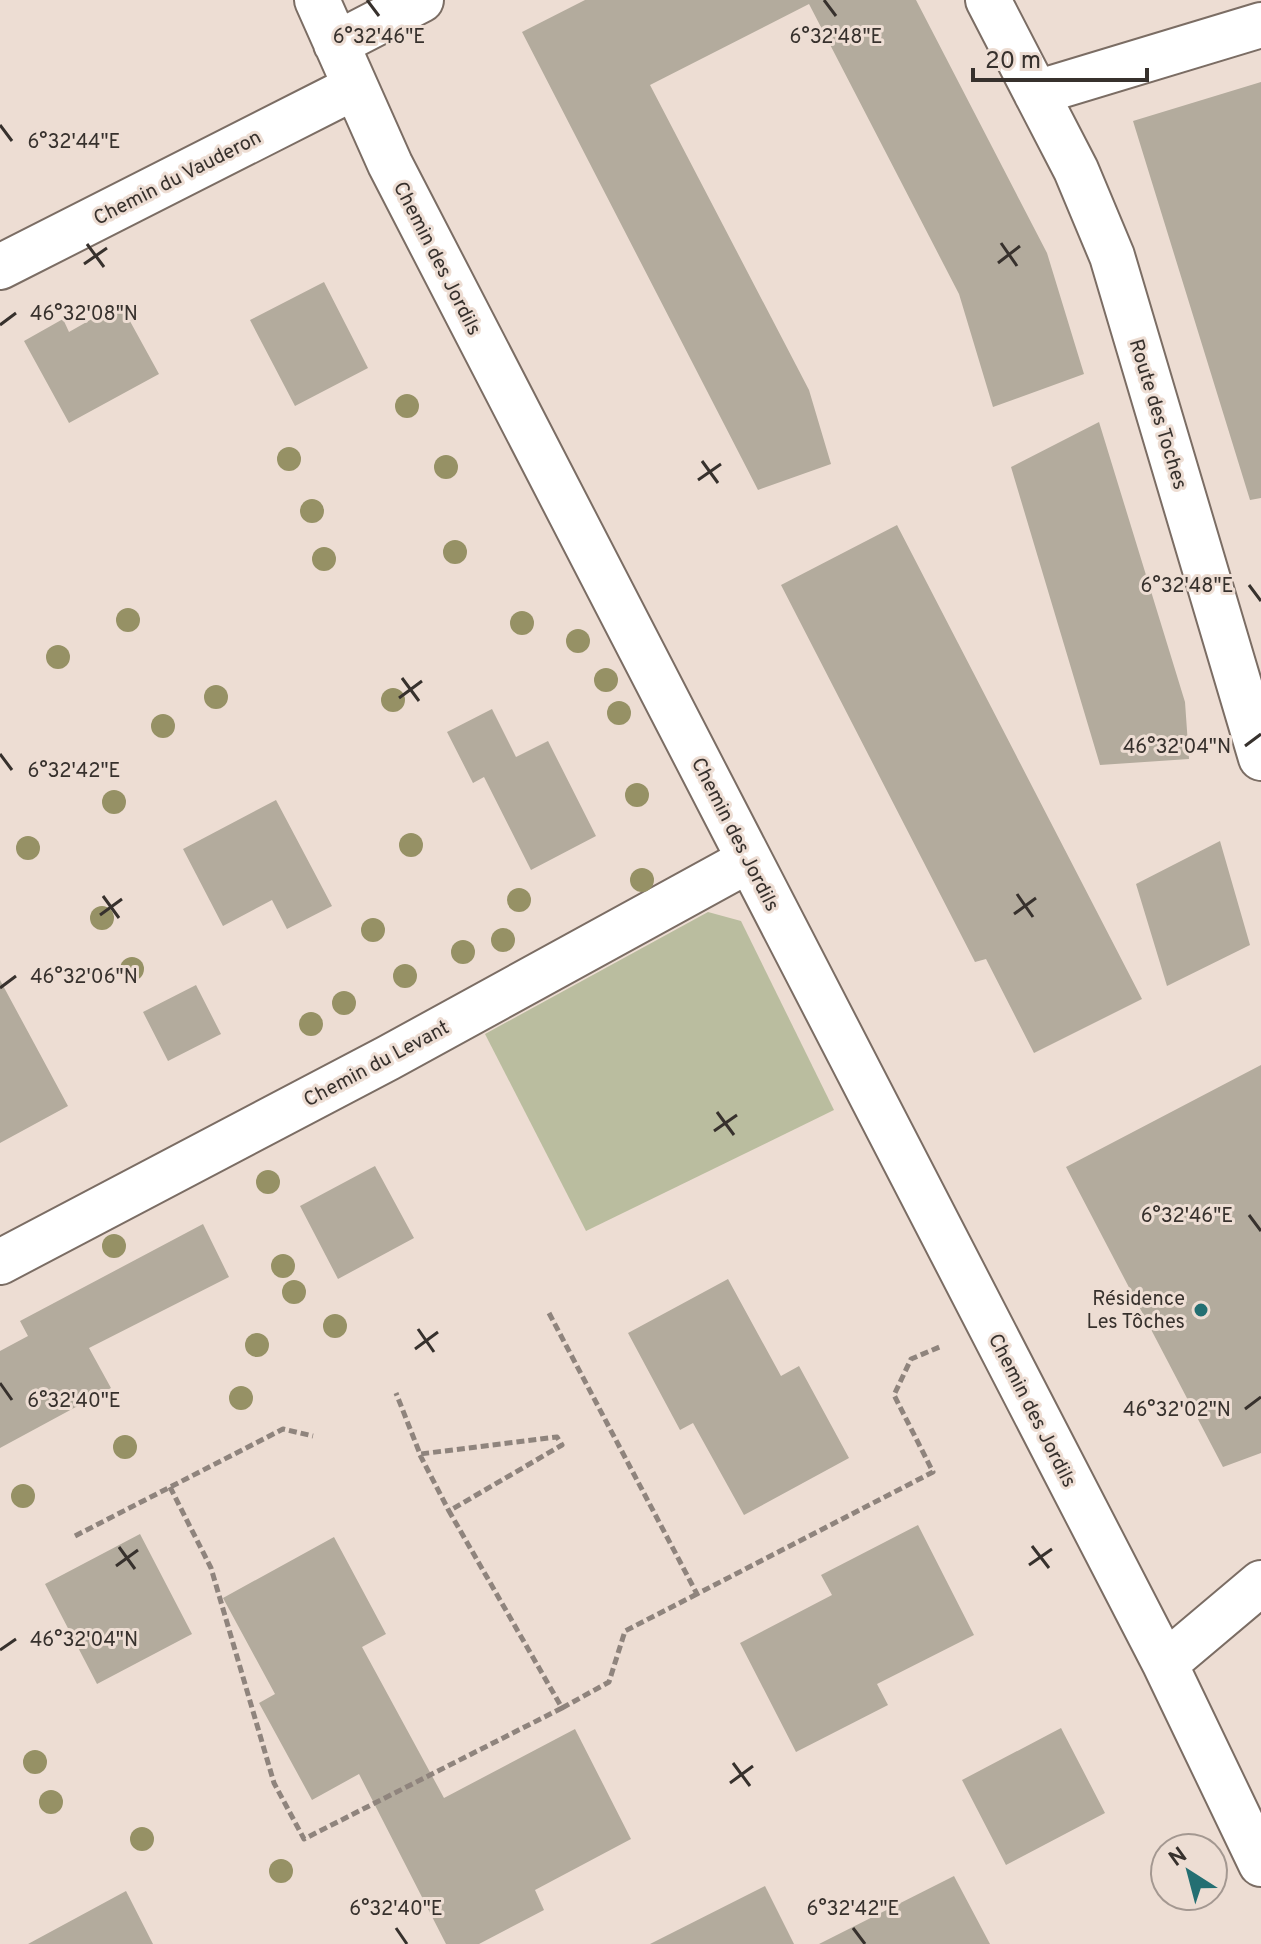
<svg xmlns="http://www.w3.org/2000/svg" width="1261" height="1944" viewBox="0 0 1261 1944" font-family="Overpass,sans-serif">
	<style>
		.green { fill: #babd9f }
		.building { fill: #b3ab9d }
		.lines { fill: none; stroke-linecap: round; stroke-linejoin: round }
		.minor-casing { stroke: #7b6d64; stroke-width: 48 }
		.path { stroke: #8f847d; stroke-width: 5; stroke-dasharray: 8 4; stroke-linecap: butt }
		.minor { stroke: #fff; stroke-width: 44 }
		.tree { fill: #969165 }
		.ticks { fill: none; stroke: #37312d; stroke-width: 3 }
		.poi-dot { fill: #246f72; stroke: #edddd3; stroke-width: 3 }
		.labels { text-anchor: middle; stroke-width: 6; stroke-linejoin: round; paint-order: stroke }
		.street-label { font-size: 20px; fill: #37312d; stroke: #edddd3 }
		.poi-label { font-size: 20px; fill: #37312d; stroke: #edddd3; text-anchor: end }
		.ticks-label { font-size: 20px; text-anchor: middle; fill: #37312d; stroke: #edddd3; stroke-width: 6; stroke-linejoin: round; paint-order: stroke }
	</style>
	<rect width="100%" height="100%" fill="#edddd3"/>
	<path class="green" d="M708 912 741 921 834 1110 586 1231 485 1034Z"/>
	<path class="building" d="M585 0H916L1047 253 1084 374 993 407 959 294 809 4 650 85 809 390 831 464 758 490 522 32Z
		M1261 82V498L1250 500 1133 121Z
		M324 282 368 368 295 406 250 320Z
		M120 303 159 374 69 423 24 341 63 319 69 332Z
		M1099 422 1185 702 1189 759 1100 765 1011 467Z
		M897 525 1142 999 1034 1053 986 959 975 962 781 585Z
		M492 709 516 757 548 741 596 836 531 870 484 777 473 783 447 732Z
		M276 800 332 906 287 929 272 900 223 926 183 849Z
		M1220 841 1250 945 1167 986 1136 884Z
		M0 980 68 1106 0 1143Z
		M196 985 221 1034 168 1061 143 1012Z
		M1261 1065V1453L1223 1467 1066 1167Z
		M375 1166 414 1238 338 1279 300 1206Z
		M203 1224 229 1277 89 1348 111 1388 0 1448V1351L28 1336 20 1321Z
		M728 1279 781 1376 799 1366 849 1458 744 1515 693 1423 680 1430 628 1333Z
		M918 1525 974 1635 877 1684 888 1705 796 1752 740 1643 832 1595 821 1575Z
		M140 1534 192 1634 97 1684 45 1584Z
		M334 1537 386 1634 362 1647 444 1798 575 1729 631 1839 535 1890 544 1910 479 1944H446L359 1774 312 1800 259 1703 275 1694 223 1598Z
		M1061 1728 1105 1813 1006 1865 962 1780Z
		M954 1876 990 1944H819Z
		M765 1886 794 1944H650Z
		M126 1891 153 1944H28Z"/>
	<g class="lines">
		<defs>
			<path id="minor" d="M317 0 390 164 1165 1664 1261 1864
				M988 0 1076 170 1112 256 1261 758
				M336 44 421 0
				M1036 93 1261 25
				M0 267 355 87
				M0 1262 388 1058 749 860
				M1165 1664 1261 1583"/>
		</defs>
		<use href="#minor" class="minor-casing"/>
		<path class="path" d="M549 1313 697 1594 933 1472 894 1395 911 1359 942 1346
			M420 1455 449 1511
			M170 1487 211 1568 274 1783 304 1839 562 1708 449 1511 562 1445 557 1437 420 1454 396 1393
			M75 1536 283 1429 313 1436
			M562 1708 609 1682 625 1631 697 1594"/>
		<use href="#minor" class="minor"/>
	</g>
	<g class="tree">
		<circle cx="407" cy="406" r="12"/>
		<circle cx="289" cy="459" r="12"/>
		<circle cx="446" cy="467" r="12"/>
		<circle cx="312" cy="511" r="12"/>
		<circle cx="455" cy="552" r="12"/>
		<circle cx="324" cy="559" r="12"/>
		<circle cx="128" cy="620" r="12"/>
		<circle cx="522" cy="623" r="12"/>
		<circle cx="578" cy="641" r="12"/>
		<circle cx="58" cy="657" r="12"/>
		<circle cx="606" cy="680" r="12"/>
		<circle cx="216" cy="697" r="12"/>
		<circle cx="393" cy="700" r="12"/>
		<circle cx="619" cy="713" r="12"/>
		<circle cx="163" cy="726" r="12"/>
		<circle cx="637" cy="795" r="12"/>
		<circle cx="114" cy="802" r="12"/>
		<circle cx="411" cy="845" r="12"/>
		<circle cx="28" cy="848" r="12"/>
		<circle cx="642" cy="880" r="12"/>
		<circle cx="519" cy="900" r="12"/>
		<circle cx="102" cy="918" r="12"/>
		<circle cx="373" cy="930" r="12"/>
		<circle cx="503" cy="940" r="12"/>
		<circle cx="463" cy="952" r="12"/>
		<circle cx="132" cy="969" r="12"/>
		<circle cx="405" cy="976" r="12"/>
		<circle cx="344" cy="1003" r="12"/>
		<circle cx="311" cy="1024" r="12"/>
		<circle cx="268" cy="1182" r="12"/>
		<circle cx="114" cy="1246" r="12"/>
		<circle cx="283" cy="1266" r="12"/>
		<circle cx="294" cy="1292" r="12"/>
		<circle cx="335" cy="1326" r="12"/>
		<circle cx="257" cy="1345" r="12"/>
		<circle cx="241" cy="1398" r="12"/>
		<circle cx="125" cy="1447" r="12"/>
		<circle cx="23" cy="1496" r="12"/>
		<circle cx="35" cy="1762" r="12"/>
		<circle cx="51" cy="1802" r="12"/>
		<circle cx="142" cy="1839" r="12"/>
		<circle cx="281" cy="1871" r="12"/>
	</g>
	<path class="ticks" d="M367 0 379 16M824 0 836 16M0 125 12 141M1001 243 1017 266M87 244 104 267M998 263 1020 246M84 264 107 248M0 325 16 313M702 461 718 483M698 480 721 464M1249 585 1261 601M402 678 419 701M399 698 422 681M1245 746 1261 734M0 754 12 770M1017 894 1033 917M103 896 119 918M1014 914 1036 898M100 915 122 899M0 988 16 976M717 1112 734 1135M714 1131 737 1115M1249 1215 1261 1231M418 1329 434 1352M415 1349 438 1332M0 1383 12 1400M1245 1409 1261 1397M1032 1546 1049 1568M119 1547 135 1569M1029 1565 1052 1549M116 1566 138 1550M0 1650 16 1639M733 1763 750 1786M730 1783 753 1766M396 1928 407 1944M853 1928 865 1944"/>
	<circle class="poi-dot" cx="1201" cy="1310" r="8"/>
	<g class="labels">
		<g class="street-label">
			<text transform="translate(177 177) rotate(-27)" y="7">Chemin du Vauderon</text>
			<text transform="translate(438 258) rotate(63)" y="7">Chemin des Jordils</text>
			<text transform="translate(1159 414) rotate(73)" y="7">Route des Toches</text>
			<text transform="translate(736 834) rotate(63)" y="7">Chemin des Jordils</text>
			<text transform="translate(376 1063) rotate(-28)" y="7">Chemin du Levant</text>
			<text transform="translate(1033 1410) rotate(63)" y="7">Chemin des Jordils</text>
		</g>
		<g class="poi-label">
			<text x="1185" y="1305">Résidence<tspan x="1185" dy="23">Les Tôches</tspan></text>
		</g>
	</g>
	<g class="ticks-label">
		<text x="379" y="43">6°32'46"E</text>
		<text x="836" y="43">6°32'48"E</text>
		<text x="74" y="148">6°32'44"E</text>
		<text x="84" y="320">46°32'08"N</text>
		<text x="1187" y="592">6°32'48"E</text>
		<text x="1177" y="753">46°32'04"N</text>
		<text x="74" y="777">6°32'42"E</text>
		<text x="84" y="983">46°32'06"N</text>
		<text x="1187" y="1222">6°32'46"E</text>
		<text x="74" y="1407">6°32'40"E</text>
		<text x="1177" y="1416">46°32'02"N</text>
		<text x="84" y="1646">46°32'04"N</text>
		<text x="396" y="1915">6°32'40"E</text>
		<text x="853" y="1915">6°32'42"E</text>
	</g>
	<g transform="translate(1189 1872) rotate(324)"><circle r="38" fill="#edddd3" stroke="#a49891" stroke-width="2"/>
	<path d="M0-6L14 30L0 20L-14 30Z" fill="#246f72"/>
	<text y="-12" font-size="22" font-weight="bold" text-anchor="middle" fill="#37312d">N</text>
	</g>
	<path d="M973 68v12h174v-12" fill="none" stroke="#37312d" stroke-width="4"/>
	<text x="985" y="68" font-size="24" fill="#37312d" stroke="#edddd3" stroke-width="6" paint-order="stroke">20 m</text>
</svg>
